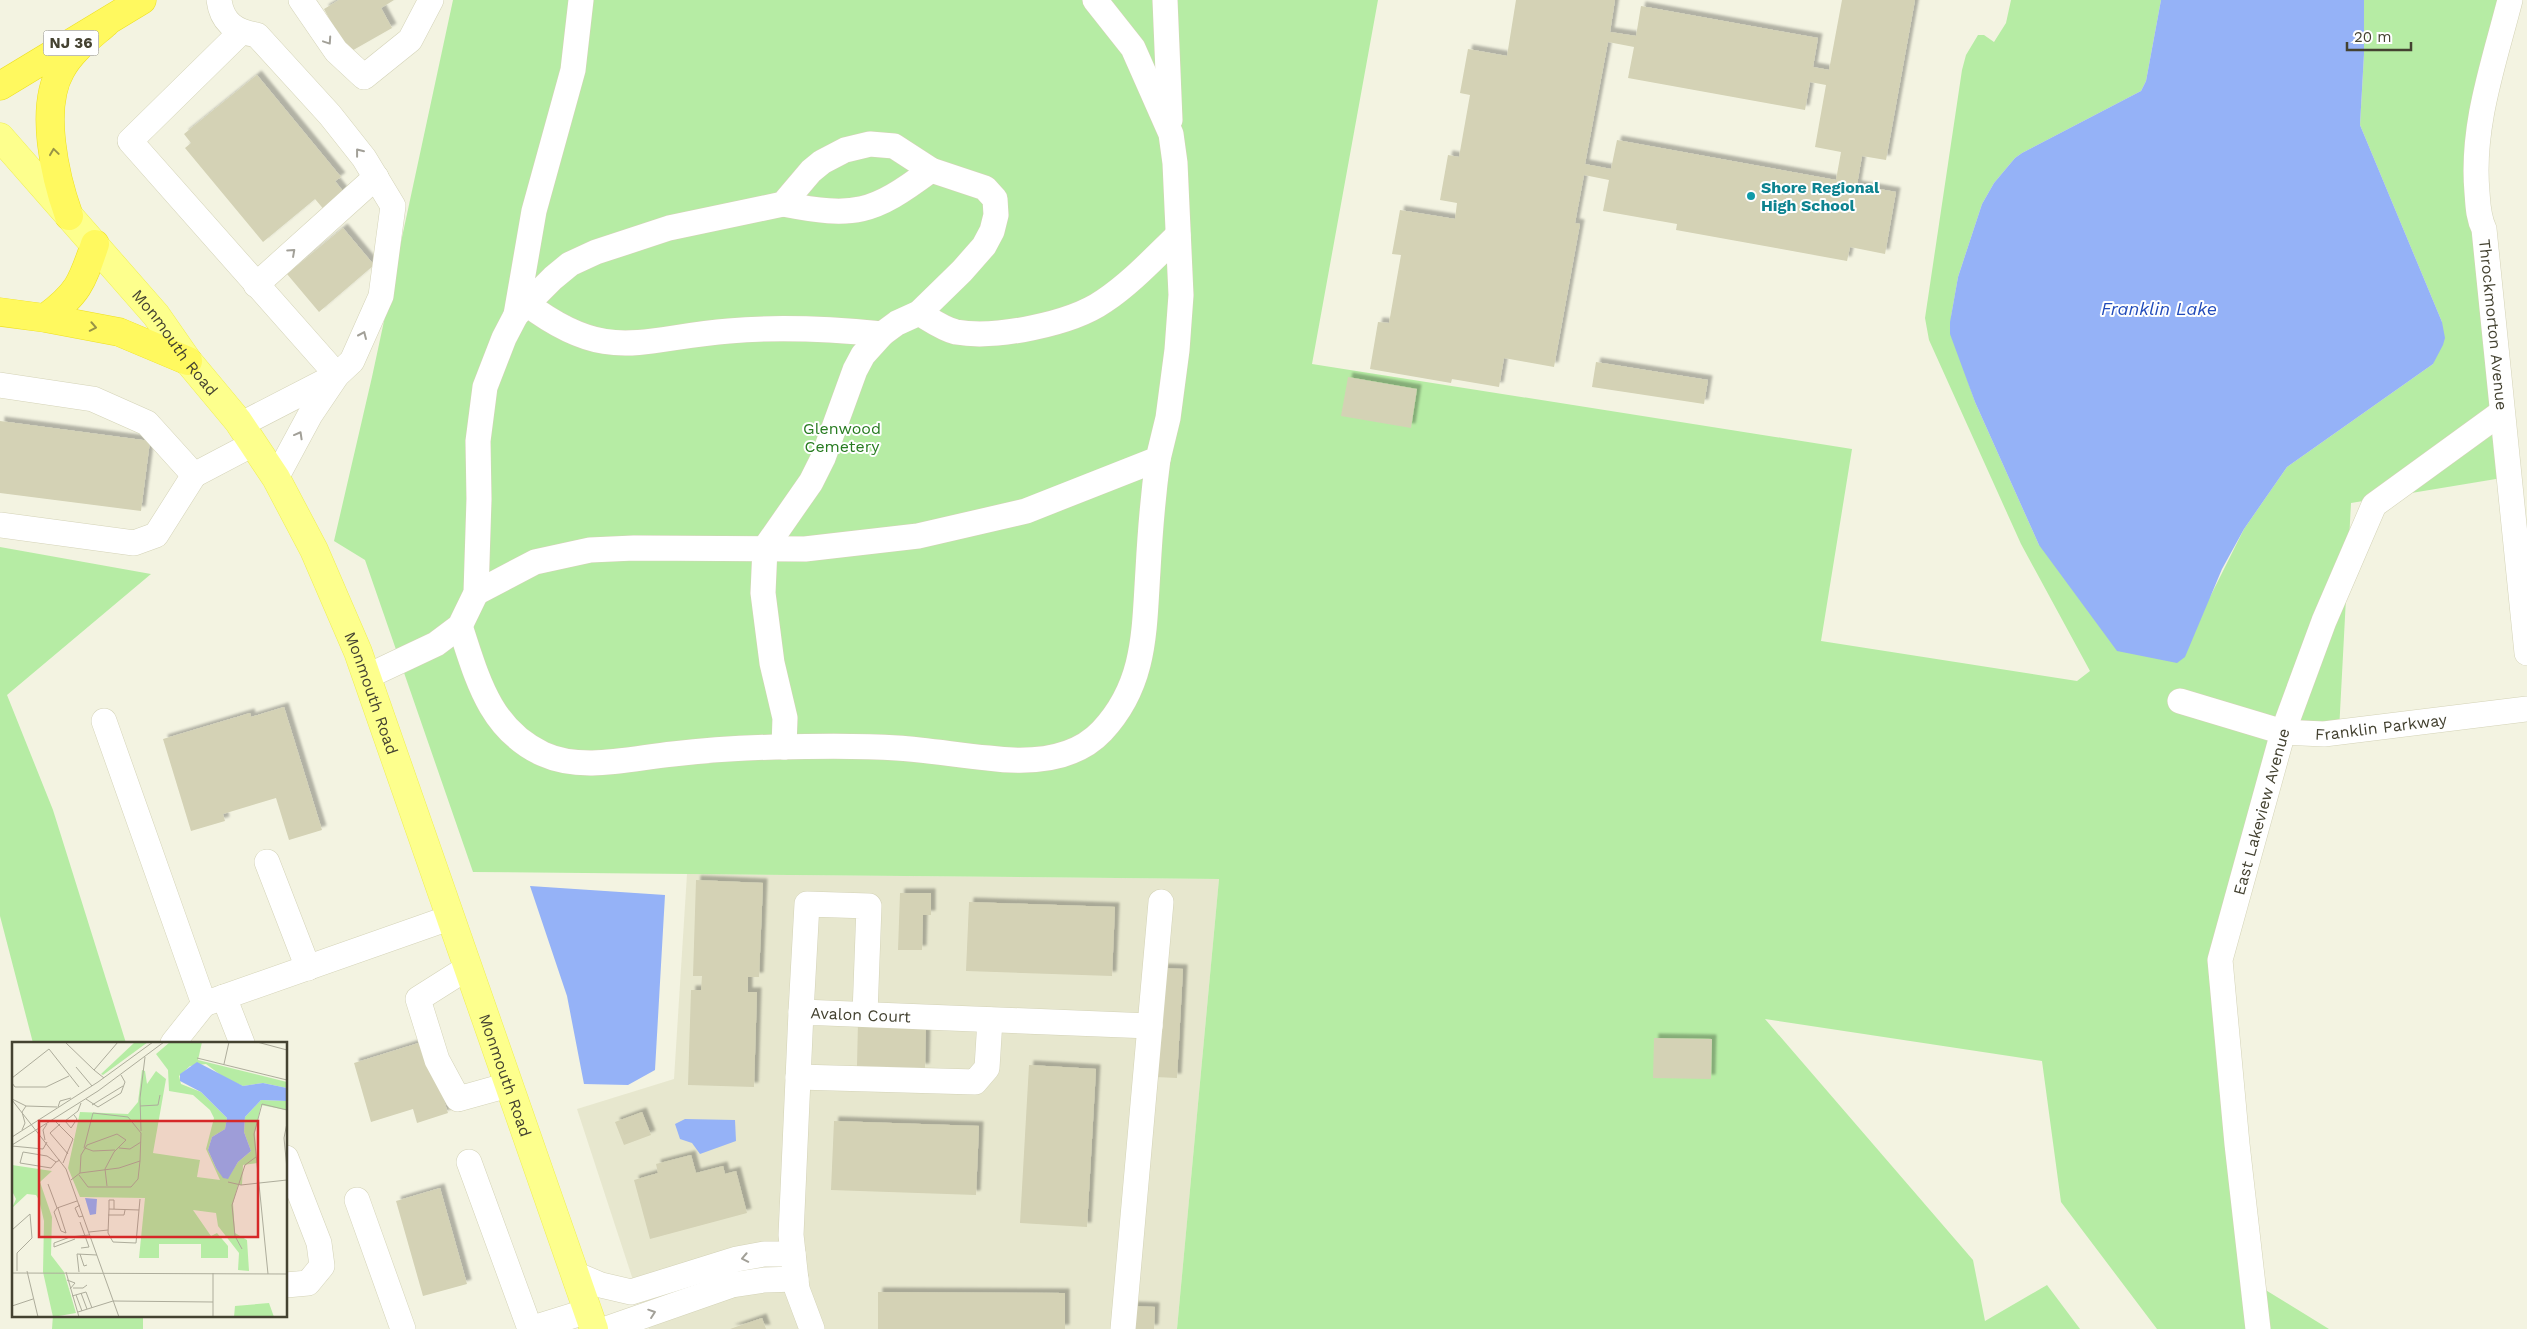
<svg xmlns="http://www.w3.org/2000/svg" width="2527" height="1329" viewBox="0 0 2527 1329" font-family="'Work Sans',sans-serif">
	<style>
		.residential { fill: #e7e7ce }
		.green { fill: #b6eca4 }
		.water { fill: #95b2f7 }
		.building { fill: #d4d2b5; fill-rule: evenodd; filter: url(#shadow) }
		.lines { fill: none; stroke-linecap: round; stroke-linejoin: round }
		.minor-casing { stroke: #d4d3b7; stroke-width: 26 }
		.major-casing { stroke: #efef52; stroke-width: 29 }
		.highway-casing { stroke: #eddf20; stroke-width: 29 }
		.minor { stroke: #fff; stroke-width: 25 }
		.major { stroke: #fdff8d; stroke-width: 28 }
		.highway { stroke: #fff95f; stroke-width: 28 }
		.oneway { stroke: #a2a098 }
		.oneway2 { stroke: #989446 }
		.culture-dot { fill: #0f9aa8; stroke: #fff; stroke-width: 2 }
		.labels { text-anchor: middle; stroke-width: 4; stroke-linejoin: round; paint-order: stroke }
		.shield { fill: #fff; stroke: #7c7b6f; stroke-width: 1 }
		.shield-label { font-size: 15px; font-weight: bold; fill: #444231 }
		.culture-label { font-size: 16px; font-weight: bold; fill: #0d838f; stroke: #fff; text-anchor: start }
		.street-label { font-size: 16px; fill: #444231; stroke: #fff }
		.park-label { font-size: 16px; fill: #277b20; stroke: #fff }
		.water-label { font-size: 18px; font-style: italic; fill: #214bba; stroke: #fff }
		.inset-road { fill: none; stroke: #adac9b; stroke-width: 1 }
		.view { fill: #d62828; fill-opacity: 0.15; stroke: #d62828; stroke-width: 2.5 }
		.inset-edge { fill: none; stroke: #444231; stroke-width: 2.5 }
	</style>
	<defs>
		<filter id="shadow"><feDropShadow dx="4.5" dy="-4.5" stdDeviation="1" flood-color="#0004"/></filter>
	</defs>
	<rect width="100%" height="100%" fill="#f3f3e1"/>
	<path class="residential" d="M687 874 1219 879 1177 1329H649L577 1109 674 1079Z"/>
	<path class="green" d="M453 0H1378L1312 364 1852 449 1821 641 2077 681 2090 671 2021 544 1929 340 1925 318 1962 70 1966 55 1978 35H1984L1994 42 2006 23 2011 0H2161L2146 81 2141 91 2022 153 2015 158 1994 183 1982 204 1958 277 1951 317 1962 364 1975 402 2039 545 2210 597 2244 529 2287 467 2433 364 2442 322 2360 125 2364 54V0H2513L2483 120 2508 477 2351 503 2339 731H2287L2229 944 2259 1286 2329 1329H2157L2061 1202 2042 1061 1765 1019 1973 1260 1985 1321 2047 1285 2080 1329H1177L1219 879 473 872 365 560 334 541 372 377Z
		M0 547 151 574 7 695 53 810 126 1043H33L0 916Z
		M53 1315H143V1329H52Z"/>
	<path class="water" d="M2161 0H2364V54L2360 125 2442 322 2445 338 2443 345 2433 364 2287 467 2244 529 2222 569 2185 657 2177 663 2117 651 2039 545 1975 402 1950 334V322L1958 277 1982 204 1994 183 2015 158 2022 153 2141 91 2146 81Z
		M530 886 665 895 655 1070 628 1085 584 1084 567 996Z
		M685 1119 735 1120 736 1141 700 1154 692 1143 680 1139 675 1124Z"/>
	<path class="building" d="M339 0H394L381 8 392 28 348 53 324 9Z
		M1516 0H1615L1610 32 1636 36 1641 6 1818 38 1813 67 1829 70 1842 0H1915L1886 160 1862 156 1857 185 1896 192 1885 254 1850 247 1847 261 1676 230 1677 224 1603 211 1609 180 1584 175 1575 223 1580 224 1554 367 1504 358 1499 387 1452 379 1451 383 1370 369 1378 322 1389 323 1401 255 1392 254 1400 210 1455 219 1457 203 1440 200 1448 155 1459 157 1470 95 1460 93 1468 49 1507 56ZM1608 42 1634 47 1628 78 1805 110 1810 82 1826 85 1815 147 1841 152 1836 180 1617 140 1611 169 1585 164Z
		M257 75 341 177 335 181 346 195 326 212 315 199 263 242 185 148 191 143 184 134Z
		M343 228 374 265 319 312 287 274Z
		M1596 362 1708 380 1704 404 1592 387Z
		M1348 377 1417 389 1411 428 1341 416Z
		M0 421 150 441 141 511 0 493Z
		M284 707 322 830 289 840 276 798 223 814 225 821 191 831 163 739 250 713 251 717Z
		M696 880 763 883 759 977H748V992H757L754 1087 688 1085 691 990H701L702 976H693Z
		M900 893H931V915H923L922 950H898Z
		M969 902 1115 907 1112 976 966 971Z
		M1160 968 1183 969 1177 1078 1155 1077Z
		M858 1021 926 1023 925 1068 857 1066Z
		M1654 1038 1712 1039 1711 1079 1653 1078Z
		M425 1041 448 1113 417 1123 413 1109 371 1122 354 1063Z
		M1029 1065 1096 1069 1087 1227 1020 1223Z
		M642 1112 651 1135 624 1145 615 1122Z
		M834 1121 979 1126 976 1195 831 1190Z
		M691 1155 696 1173 723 1166 725 1174 736 1171 747 1213 650 1239 634 1180 658 1173 656 1164Z
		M440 1188 467 1284 423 1296 396 1201Z
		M878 1292 1065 1293V1329H878Z
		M1131 1306 1155 1307 1154 1329H1130Z
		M762 1318 766 1329H730Z"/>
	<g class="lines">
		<defs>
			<g id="minor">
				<path d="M219 0C222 23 236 32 257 35L330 115 364 158 393 206 381 296 352 361 337 375 310 415 276 478"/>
				<path d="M301 0 336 51 364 77 410 40 431 0"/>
				<path d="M1165 0 1170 120"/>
				<path id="s1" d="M2510 0C2494 63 2471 126 2477 192 2478 205 2478 217 2484 229L2527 653"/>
				<path d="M241 32 130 141 337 375"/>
				<path d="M783 204C855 218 872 214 931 170"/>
				<path d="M256 285 376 177"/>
				<path d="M527 304C608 365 640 338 729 331 781 326 831 329 882 334"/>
				<path d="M919 313C931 320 943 329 956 332 996 339 1071 324 1104 301 1131 283 1154 258 1178 235"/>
				<path d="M516 315 534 211 573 70 581 0"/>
				<path d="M0 385 93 399 147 423 194 475 253 444"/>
				<path d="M240 425 335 376"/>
				<path d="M0 525 134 543 156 535 194 475"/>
				<path d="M476 593 535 562 590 550 634 548 805 549 918 536 1026 511 1158 459 1168 418 1177 350 1181 295 1175 163 1171 134 1133 48 1095 0"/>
				<path d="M460 626C477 677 489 729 543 754 582 772 632 758 673 754 707 750 741 748 775 747 815 746 857 745 897 748 927 750 957 755 988 758 1027 763 1073 762 1102 731 1146 684 1144 631 1148 570 1150 533 1153 496 1158 459"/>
				<path d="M366 677 436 644 460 626 476 593 479 499 478 441 485 387 504 338 516 315 553 278 570 264 596 252 669 228 783 204 811 171 822 162 845 150 870 144 894 146 931 170 985 188 995 199 996 215 992 231 984 246 962 271 919 313 897 323 882 334 863 355 855 370 823 458 811 482 765 548 763 593 772 663 785 718 784 747"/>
				<path id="s2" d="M2180 701 2283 732 2324 734 2527 709"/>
				<path d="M104 721 204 1004 449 918"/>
				<path d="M267 862 308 968"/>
				<path d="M467 968 418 999 437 1060 458 1099 508 1085"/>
				<path d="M224 997 242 1043"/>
				<path d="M801 1012 807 904 869 906 865 1014"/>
				<path d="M173 1043 204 1004"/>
				<path d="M798 1077 975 1082 987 1068 990 1020"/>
				<path d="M286 1158 319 1243 322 1266 308 1283 286 1285"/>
				<path d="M469 1162 530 1329"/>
				<path d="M357 1200 403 1329"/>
				<path d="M575 1274 601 1285 631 1292 737 1259 764 1254H793"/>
				<path d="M530 1329 588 1311"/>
				<path d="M606 1329 732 1285 764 1280 796 1279"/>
				<path id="s3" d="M812 1329 797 1289 791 1235 801 1012 1150 1026"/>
				<path d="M1123 1329 1161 902"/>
				<path id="s4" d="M2258 1329 2237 1144 2220 960 2283 732 2324 621 2374 505 2502 412"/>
			</g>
			<g id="major">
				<path id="s5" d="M0 137 156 315 188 361 238 421 276 478 314 550 358 652 594 1329"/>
			</g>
			<path id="highway" d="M0 86 142 0
				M69 216C55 177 39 108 61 70 71 51 90 37 106 23
				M0 312 45 318C79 293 82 282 95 244
				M45 318 119 332 188 361"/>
		</defs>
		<use href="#minor" class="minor-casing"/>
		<use href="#major" class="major-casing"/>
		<use href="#highway" class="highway-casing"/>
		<use href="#minor" class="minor"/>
		<use href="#major" class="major"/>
		<use href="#highway" class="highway"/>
	</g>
	<defs><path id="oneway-chevron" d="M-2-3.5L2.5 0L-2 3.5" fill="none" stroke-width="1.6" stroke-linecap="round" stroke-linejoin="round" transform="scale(1.25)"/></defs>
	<g class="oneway">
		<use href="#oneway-chevron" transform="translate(328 41) rotate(56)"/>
		<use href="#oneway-chevron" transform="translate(359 152) rotate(-128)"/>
		<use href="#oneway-chevron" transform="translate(292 252) rotate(-42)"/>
		<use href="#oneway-chevron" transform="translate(363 335) rotate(-66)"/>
		<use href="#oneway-chevron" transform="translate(299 435) rotate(-61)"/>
		<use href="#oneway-chevron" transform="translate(745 1258) rotate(169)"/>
		<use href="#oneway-chevron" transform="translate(652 1313) rotate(-19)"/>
	</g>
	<g class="oneway2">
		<use href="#oneway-chevron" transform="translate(54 152) rotate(-98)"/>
		<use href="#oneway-chevron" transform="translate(93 327) rotate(11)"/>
	</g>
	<circle class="culture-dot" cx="1751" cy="196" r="5"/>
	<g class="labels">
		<rect class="shield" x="43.5" y="30.5" width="55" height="25" rx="4"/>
		<g class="shield-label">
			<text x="71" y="48">NJ 36</text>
		</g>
		<g class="culture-label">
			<text x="1761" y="193">Shore Regional<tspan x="1761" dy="18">High School</tspan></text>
		</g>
		<g class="street-label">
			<text dy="6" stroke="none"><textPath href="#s1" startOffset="330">Throckmorton Avenue</textPath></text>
			<text dy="6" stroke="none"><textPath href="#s5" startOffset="270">Monmouth Road</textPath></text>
			<text dy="6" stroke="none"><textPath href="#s5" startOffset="675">Monmouth Road</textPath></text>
			<text dy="6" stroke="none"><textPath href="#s2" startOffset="206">Franklin Parkway</textPath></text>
			<text dy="6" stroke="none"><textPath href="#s4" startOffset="525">East Lakeview Avenue</textPath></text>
			<text dy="6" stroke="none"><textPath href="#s3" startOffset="380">Avalon Court</textPath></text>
			<text dy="6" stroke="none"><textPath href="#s5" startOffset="1080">Monmouth Road</textPath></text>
		</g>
		<g class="park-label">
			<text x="842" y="434">Glenwood<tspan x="842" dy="18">Cemetery</tspan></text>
		</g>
		<g class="water-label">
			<text x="2159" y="315">Franklin Lake</text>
		</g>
	</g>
	<g transform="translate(12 1042)">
		<rect width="275" height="275" fill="#f3f3e1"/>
		<path d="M123 0H136L91 33 89 32ZM158 0H190L186 18 275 40V46L251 41 231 44 214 37 194 22 178 24 167 34 169 42 189 50 215 76 213 87 200 95 196 108 204 126 216 136 226 120 239 109 232 90 233 75 249 58 275 59 274 68 249 63 243 90 245 121 231 123 230 143H226L221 161 223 191 235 198 237 229 226 228 227 211 206 184 204 171 181 168 199 194 205 191 216 204V216H189V202H147V216H127L133 156 68 155 56 126 68 70 116 72 126 60 130 28 133 29 135 42 144 29 154 37 141 111 188 118 185 135 208 138 194 107 202 76 198 68 181 53 157 49 156 28 144 12ZM0 123 40 129 28 140 40 175 39 213 52 230 64 271 41 275 31 230 32 179 27 158 24 153 15 152 0 166 4 157 0 149ZM257 261 262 275H222L223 264Z" fill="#b6eca4"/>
		<path d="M185 20 231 44 251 41 275 46V59L249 58 233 75 232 90 239 109 226 120 216 137 211 136 204 126 196 108 200 95 213 87 215 76 189 50 168 39V32ZM73 156 85 157 84 172 78 173Z" fill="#95b2f7"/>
		<path class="inset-road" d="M53 0 82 28M245 0 275 8M185 16 275 38M212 22 217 0M64 25 80 44M0 36 37 7 67 45M92 36 82 28 106 0M0 41 3 45H34L57 34M0 57 14 64 45 65M74 57 86 65 109 51 113 40 109 33M0 58 54 127 107 275M80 63 111 44M128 64 146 63 148 53M46 65 48 59 59 56M62 73 65 77 59 86 53 79 66 69 69 61M42 78 61 97 51 121M275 81 272 96 275 127M48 82 38 91 56 112M10 88 13 81 10 70 14 64M129 89 128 56 133 15M0 95 86 40 141 0M33 98 31 88 35 82M0 103 86 49 152 0M0 104 31 107 35 100M73 106 81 109 103 108M107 106 118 107 129 100M44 120 39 126 8 121 11 110 35 114 44 120 48 118M68 131 107 126 128 119 129 91 116 75 81 71 72 106M67 133 76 145H119L126 137 128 119M59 138 68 131 69 113 75 103 105 92 114 98 102 110 93 127 95 144M216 140 229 143 275 138M36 142 45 166 65 159M68 163 63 166 67 175 71 174M45 166 42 170 49 189 54 191 46 166M97 167V158H102V167M127 168 97 167 96 191 101 200 124 201 128 157M96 173H112L113 168M68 180 77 205 69 206M0 188 18 172 20 196 5 211V229M77 190 96 188M63 197 42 205V201L58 195 77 193M230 207 223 194 220 163 233 123 244 115M68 212 72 224 75 223M15 229 26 275M54 230 67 275M67 230 65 212 85 213M0 231 275 232M256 232 242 92 250 62 275 68M55 238 63 241 58 247M61 246H71L75 243M69 251 75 267M64 253 70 269M60 254 74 250 80 266M101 259 201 260M0 264 21 257M66 270 101 259M201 275V231"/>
		<path class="view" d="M27 79H246V195H27Z"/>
		<rect width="275" height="275" class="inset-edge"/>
	</g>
	<path d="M2347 42v8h64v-8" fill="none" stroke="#444231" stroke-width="2.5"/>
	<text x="2354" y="42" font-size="15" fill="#444231" stroke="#ffffff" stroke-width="4" paint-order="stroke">20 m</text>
</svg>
